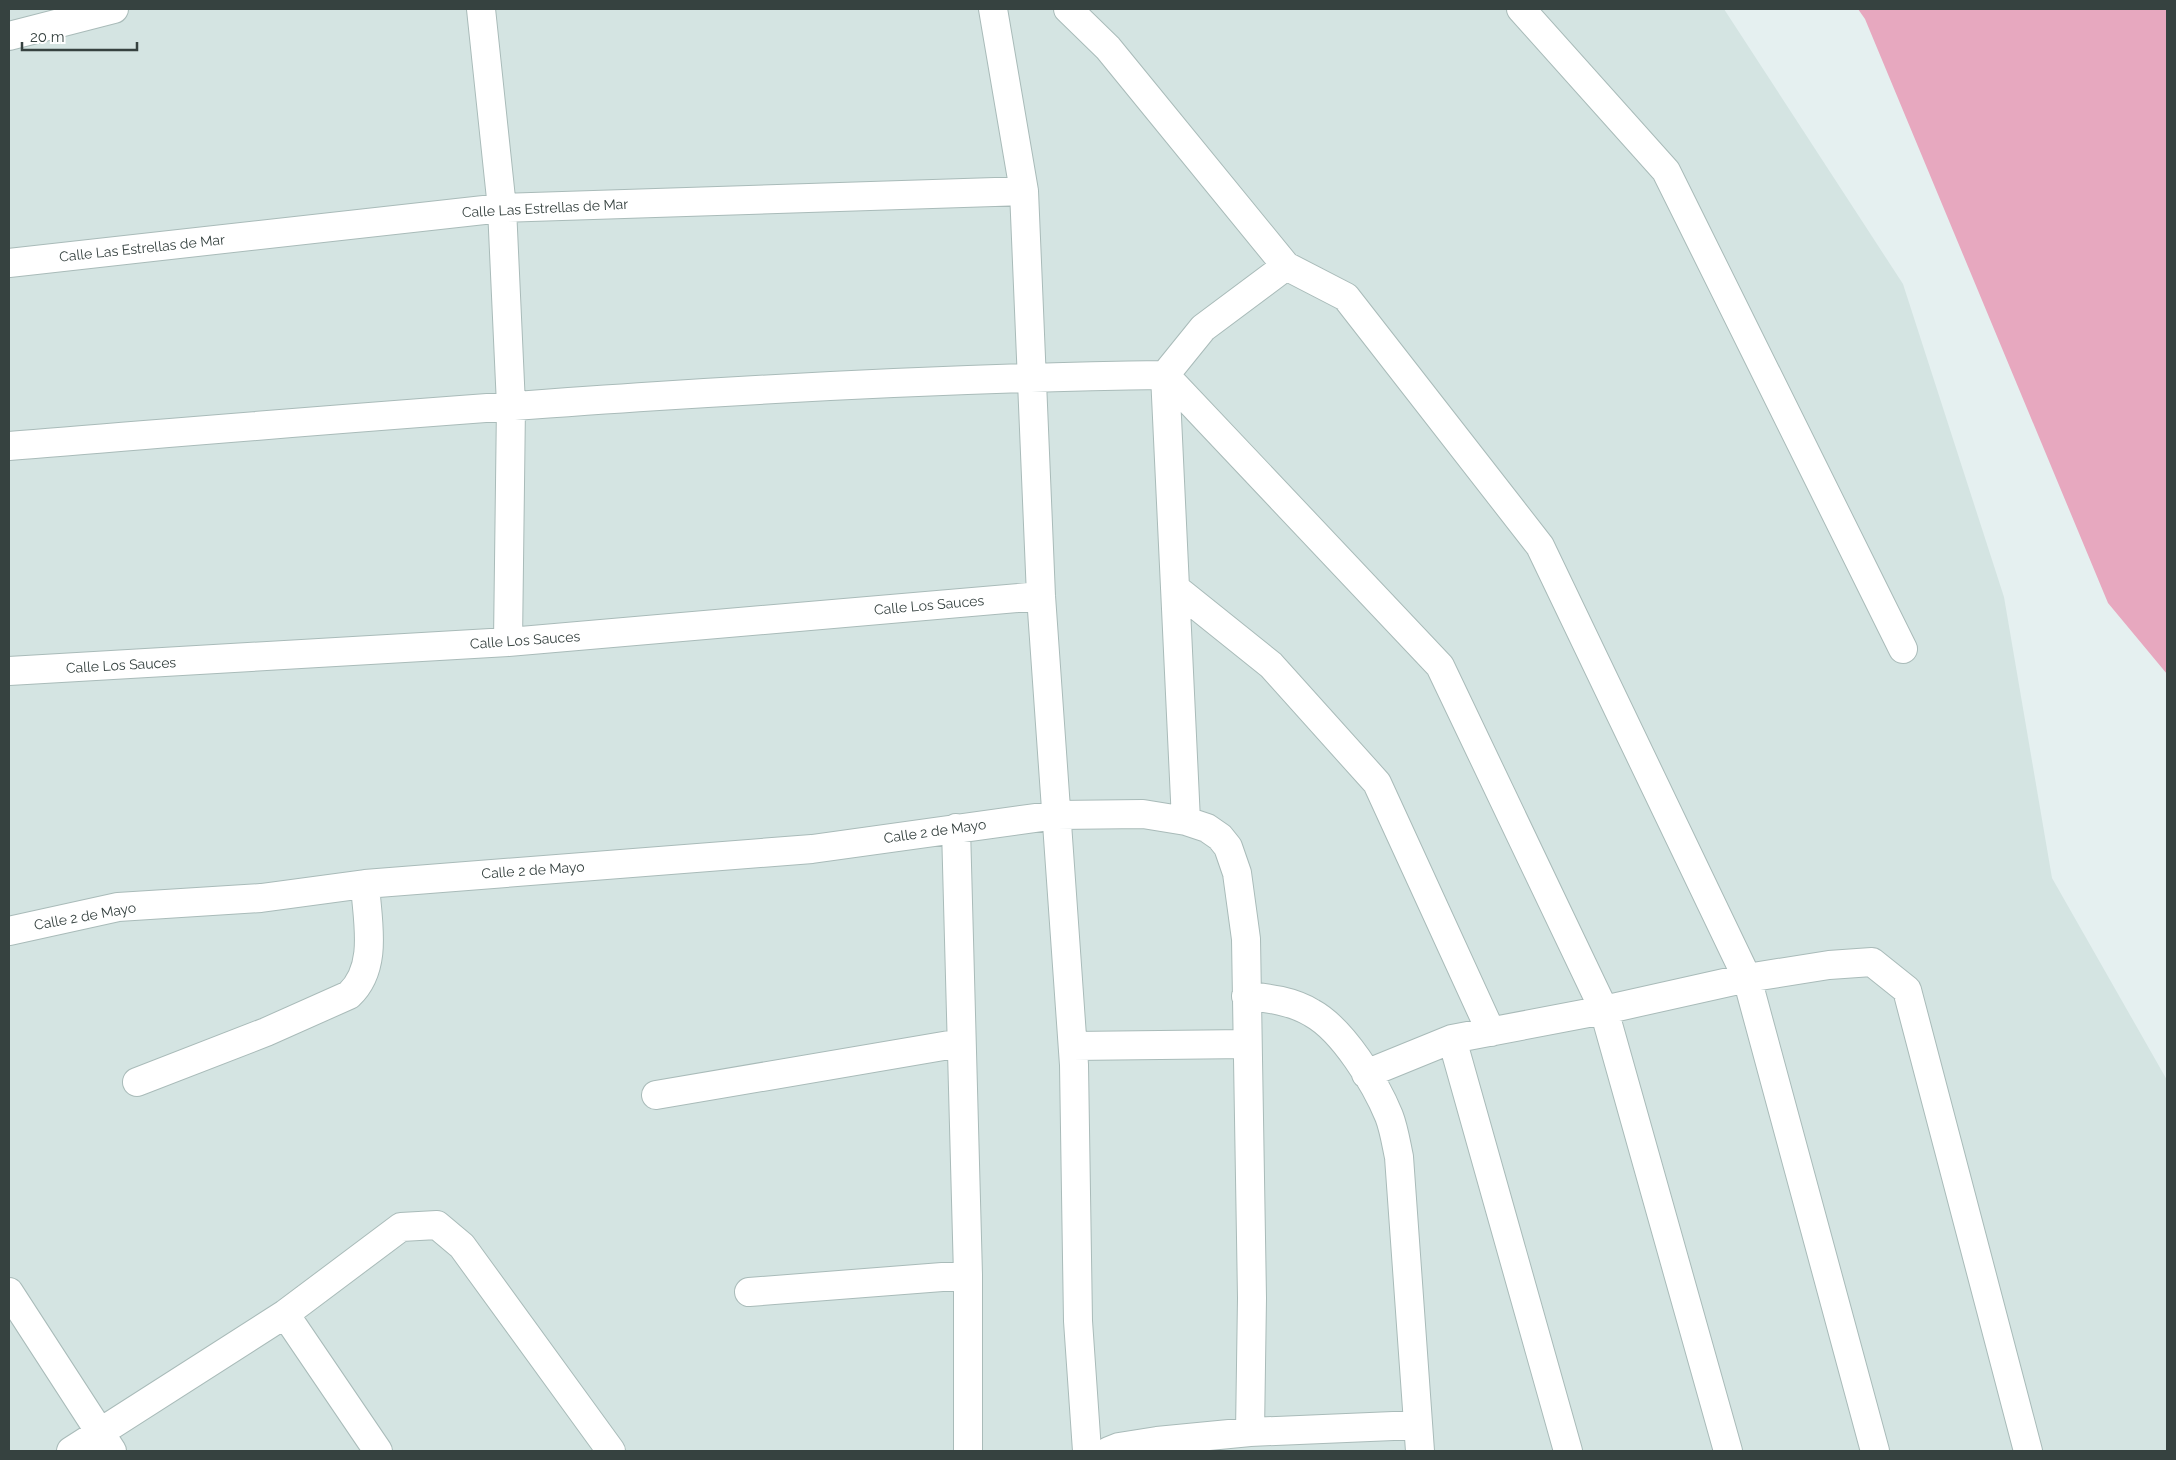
<svg xmlns="http://www.w3.org/2000/svg" width="2176" height="1460" viewBox="0 0 2176 1460" font-family="Raleway,sans-serif">
	<style>
		.residential { fill: #d4e4e2 }
		.water { fill: #e7a8bf }
		.lines { fill: none; stroke-linecap: round; stroke-linejoin: round }
		.street-casing { stroke: #a9bbb9; stroke-width: 30 }
		.street { stroke: #fff; stroke-width: 28 }
		.labels { text-anchor: middle; stroke-width: 5; stroke-linejoin: round; paint-order: stroke }
		.street-label { font-size: 14px; fill: #364240; stroke: #fff }
	</style>
	<rect width="100%" height="100%" fill="#e5f0f0"/>
	<path class="residential" d="M9 9H1724L1903 284 2004 597 2052 878 2167 1080V1451H9Z"/>
	<path class="water" d="M1858 9H2167V674L2108 603 1865 19Z"/>
	<g class="lines">
		<defs>
			<path id="street" d="M481 9 502 208 511 405 508 642
				M993 9 1024 191 1041 596 1074 1065 1078 1321 1087 1451
				M1068 9 1108 48 1286 266
				M1521 9 1666 171 1903 649
				M9 36 114 9
				M9 263 502 208 1024 191
				M1165 375 1440 666 1604 1010 1728 1451
				M1165 375 1186 821
				M9 446C394 415 779 380 1165 375L1203 328 1286 266 1346 297 1540 546 1747 978 1875 1451
				M1175 588 1271 665 1377 783 1491 1032
				M9 671 508 642 1041 596
				M956 828 968 1275V1451
				M9 931 118 907 261 898 365 884 812 849 1057 815 1143 814 1186 821 1207 828 1220 837 1228 847 1237 873 1246 939 1252 1298 1250 1432
				M1246 996C1269 998 1292 1001 1312 1013 1343 1030 1376 1084 1389 1116 1394 1129 1396 1143 1399 1157L1420 1451
				M1452 1039 1568 1451
				M1073 1046 1247 1044
				M1366 1074 1452 1039 1604 1010 1747 978 1829 965 1872 962 1907 990 2028 1451
				M137 1082 266 1032 349 995C379 967 367 920 365 884
				M656 1095 961 1043
				M9 1292 112 1451
				M749 1292 968 1275
				M285 1314 378 1451
				M71 1451 285 1314 401 1227 437 1225 462 1246 611 1451
				M1109 1451 1119 1447 1157 1441 1250 1432 1417 1425"/>
		</defs>
		<use href="#street" class="street-casing"/>
		<use href="#street" class="street"/>
	</g>
	<g class="labels">
		<g class="street-label">
			<text transform="translate(545 208) rotate(-3)" y="5">Calle Las Estrellas de Mar</text>
			<text transform="translate(142 248) rotate(-6)" y="5">Calle Las Estrellas de Mar</text>
			<text transform="translate(929 605) rotate(-5)" y="5">Calle Los Sauces</text>
			<text transform="translate(525 640) rotate(-4)" y="5">Calle Los Sauces</text>
			<text transform="translate(121 665) rotate(-3)" y="5">Calle Los Sauces</text>
			<text transform="translate(935 831) rotate(-8)" y="5">Calle 2 de Mayo</text>
			<text transform="translate(533 870) rotate(-4)" y="5">Calle 2 de Mayo</text>
			<text transform="translate(85 916) rotate(-10)" y="5">Calle 2 de Mayo</text>
		</g>
	</g>
	<rect width="2176" height="1460" fill="none" stroke="#364240" stroke-width="20"/>
	<path d="M22 42v8h115v-8" fill="none" stroke="#364240" stroke-width="2.5"/>
	<text x="30" y="42" font-size="15" fill="#364240" stroke="#ffffff" stroke-width="4" paint-order="stroke">20 m</text>
</svg>
